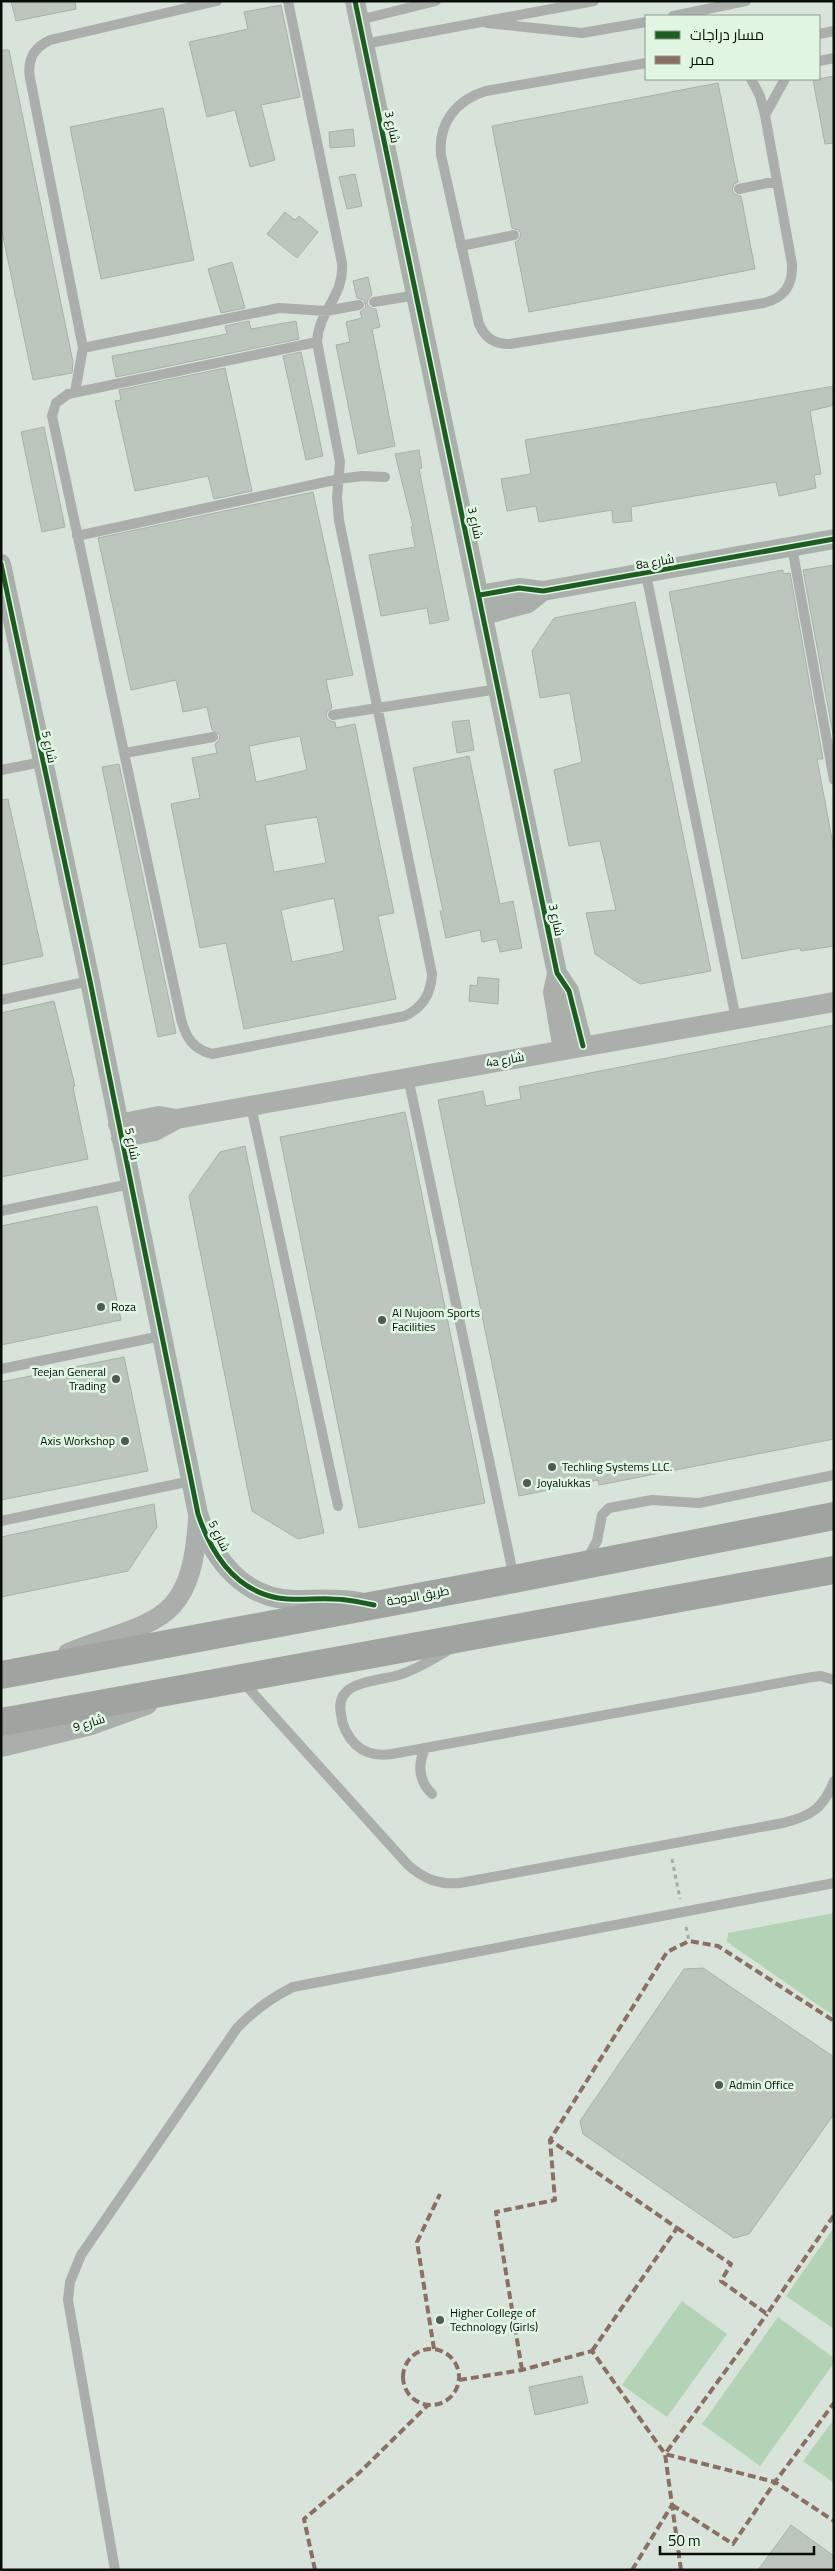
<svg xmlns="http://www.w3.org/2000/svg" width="835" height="2571" viewBox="0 0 835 2571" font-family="'Titillium Web',Cairo,sans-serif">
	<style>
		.green { fill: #b3d3b6 }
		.building { fill: #bcc6bd; stroke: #a8b1a9; fill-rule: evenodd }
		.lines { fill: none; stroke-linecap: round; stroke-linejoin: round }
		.path { stroke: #a5aba5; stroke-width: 3; stroke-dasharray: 4 4; stroke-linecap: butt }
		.service { stroke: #aaafab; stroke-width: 10 }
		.minor { stroke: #aaafab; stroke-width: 20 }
		.tertiary { stroke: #aaafab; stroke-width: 24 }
		.secondary { stroke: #a0a4a0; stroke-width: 28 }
		.quiet { stroke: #8d6e63; stroke-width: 4; stroke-dasharray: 8 4; stroke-linecap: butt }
		.cycleway-casing { stroke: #e0f6e2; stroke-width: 8 }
		.cycleway { stroke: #1b5e20; stroke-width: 5 }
		.poi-dot { fill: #515a52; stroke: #e0f6e2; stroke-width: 2 }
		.labels { text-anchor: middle; stroke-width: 5; stroke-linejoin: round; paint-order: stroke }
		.street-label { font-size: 12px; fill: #080f09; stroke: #e0f6e2 }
		.poi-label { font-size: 12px; fill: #080f09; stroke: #e0f6e2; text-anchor: start }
	</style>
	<rect width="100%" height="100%" fill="#d8e4d9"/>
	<path class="green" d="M834 1913V2016L727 1942 728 1933Z
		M834 2227V2329L786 2296Z
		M682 2301 727 2334 667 2417 622 2385Z
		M778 2317 834 2358V2363L760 2466 702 2424Z
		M834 2419V2483L803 2461Z"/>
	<path class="building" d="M11 1H75L76 9 16 21Z
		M281 5 300 97 261 105 275 160 250 167 235 110 207 117 189 42 248 29 244 12Z
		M1 50H9L73 362 72 373 33 380 1 227Z
		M834 76V143L825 144 813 80Z
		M718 83 738 182 734 184 732 190 734 194 741 196 755 269 529 312 515 242 519 240 521 234 519 230 512 228 492 126Z
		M163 108 194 260 101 279 70 127Z
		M353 129 355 146 330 148 329 132Z
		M355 174 362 206 347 209 339 177Z
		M285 212 295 220 299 216 318 232 297 258 267 234Z
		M232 262 245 308 221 313 208 269Z
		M368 277 372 295 368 299 367 304 371 308 376 309 380 327 372 329 395 446 358 454 336 345 350 342 346 322 362 318 360 312 366 307 364 300 357 298 353 281Z
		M249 321 251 329 296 321 299 339 116 377 112 356 227 334 225 326Z
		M301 352 323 456 306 460 283 356Z
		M225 368 252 491 214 499 208 476 135 491 115 401 121 400 119 390Z
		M834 386V405L810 411 821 474 814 475 816 488 779 496 776 482 631 507 632 521 613 523 612 510 539 522 536 506 507 511 501 479 531 474 525 440Z
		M44 427 65 527 42 532 21 432Z
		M419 450 422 468 419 469 449 620 430 624 427 608 381 616 369 555 415 547 411 527 413 526 395 454Z
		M313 492 353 675 326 680 332 708 327 712 326 717 330 721 335 722 336 728 355 724 394 913 378 916 396 999 244 1029 226 943 200 948 171 804 200 798 192 758 217 753 215 744 219 740 220 735 212 730 207 707 183 712 176 680 131 690 98 538ZM300 736 307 770 256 782 249 746ZM317 817 326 863 274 872 265 825ZM334 898 344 951 292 962 281 910Z
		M834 565V740L803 570Z
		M783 570V574L790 573 823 759H817L834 850V946L801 951 800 948 742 959 669 592Z
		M635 602 711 971 640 984 595 954 586 913 616 910 600 841 569 846 554 770 582 762 570 693 540 698 532 651 554 618Z
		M469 720 474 750 457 753 452 722Z
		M469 756 500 904 513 901 522 948 500 952 497 939 482 942 480 930 446 938 440 911H443L413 768Z
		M119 764 176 1033 158 1037 102 767Z
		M8 799 43 956 1 965V800Z
		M478 977 499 979 498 1004 469 1001 470 985 477 986Z
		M54 1001 75 1086 73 1087 88 1159 1 1177V1013Z
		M834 1025V1439L599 1485 598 1480 519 1496 438 1100 483 1091 486 1106 521 1099 519 1087Z
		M405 1112 485 1503 359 1528 280 1137Z
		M245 1146 324 1533 298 1539 252 1511 189 1196 220 1152Z
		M97 1206 121 1320 1 1345V1226Z
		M124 1357 148 1471 1 1500V1382Z
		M154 1504 157 1527 128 1571 1 1597V1537Z
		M703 1968 834 2057V2114L749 2234 734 2238 583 2134 580 2121 684 1969Z
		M582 2376 588 2403 535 2415 529 2387Z
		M791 2525 834 2556V2570H758Z"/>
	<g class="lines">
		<path class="path" d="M672 1859 680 1899
			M686 1927 689 1941"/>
		<path class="service" d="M288 1 342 263C345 296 318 311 317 342L340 462 337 498 339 520 432 974C431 994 423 1007 405 1016L212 1054C193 1049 186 1038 181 1019L52 416 56 403 68 394 317 342
			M673 16 746 1
			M359 20 436 1
			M487 23 582 33 646 22
			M819 34 834 31
			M364 44 594 1
			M819 61 834 58
			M646 63 486 91C456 100 438 123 441 155L479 324C485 338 494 344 510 344L764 303C784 298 793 286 792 264L765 115 785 79
			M751 79 760 96 765 115
			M739 189 777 181
			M461 246 514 235
			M374 302 417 295
			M83 348 279 308 326 311 359 305
			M75 392 83 348 30 78C27 60 33 48 50 40L217 1
			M77 536 339 479 362 476 385 477
			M792 547 834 780
			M646 574 736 1019
			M333 715 498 689
			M125 753 213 737
			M1 770 42 762
			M1 1000 90 981
			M408 1077 514 1578
			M251 1106 338 1506
			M1 1211 130 1184
			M1 1369 161 1336
			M1 1521 191 1481
			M587 1559 597 1541 602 1515 609 1508 652 1500 699 1503 834 1475
			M450 1649C434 1659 417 1669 399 1675 376 1682 334 1680 341 1714 342 1726 348 1737 356 1745 366 1754 379 1756 392 1754L812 1677 821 1676 834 1680
			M242 1681 408 1865C424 1879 439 1885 460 1883L783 1823C811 1816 823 1809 834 1781
			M425 1749C417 1766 419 1781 432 1794
			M115 2570 68 2300 70 2282 81 2255 237 2028C254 2010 271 1998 293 1987L834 1883"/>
		<path class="minor" d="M355 1 557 973 569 991 583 1046
			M1 564 90 981 198 1514C213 1559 243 1599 295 1600 317 1600 338 1598 360 1602
			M480 595 519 588 543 591 834 539
			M484 615 528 603 543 591
			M557 973 553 992 563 1050
			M118 1124 159 1116 177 1119 834 1002
			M121 1138 155 1131 177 1119
			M68 1653C153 1619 192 1628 198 1518"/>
		<path class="tertiary" d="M1 1745 91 1723 146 1703"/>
		<path class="secondary" d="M1 1675 514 1579 834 1516
			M1 1722 834 1570"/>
		<path class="quiet" d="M677 2228 731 2264 721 2281 767 2314 834 2215
			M434 2349 417 2242 440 2194
			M403 2377a28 28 0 1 1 56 0a28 28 0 1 1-56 0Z
			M592 2351 677 2228 550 2140 667 1952 689 1941 718 1946 834 2021
			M522 2370 496 2212 555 2200 550 2140
			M459 2380 522 2370 592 2351 665 2454 775 2482 834 2521
			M672 2505 733 2544 775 2482 834 2403
			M315 2570 304 2519 359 2473 428 2405
			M632 2570 672 2505
			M681 2570 665 2454 767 2314"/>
		<defs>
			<path id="cycleway" d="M355 1 557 973 569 991 583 1046
				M1 564 90 981 198 1514C211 1553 235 1590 278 1598 296 1601 314 1598 332 1599 346 1599 360 1602 374 1605
				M480 595 519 588 543 591 834 539"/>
		</defs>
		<use href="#cycleway" class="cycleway-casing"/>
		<use href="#cycleway" class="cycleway"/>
	</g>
	<g class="poi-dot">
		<circle cx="101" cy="1307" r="5"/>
		<circle cx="382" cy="1320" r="5"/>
		<circle cx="116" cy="1379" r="5"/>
		<circle cx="125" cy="1441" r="5"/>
		<circle cx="552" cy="1467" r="5"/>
		<circle cx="527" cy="1483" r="5"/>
		<circle cx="719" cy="2085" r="5"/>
		<circle cx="440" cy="2320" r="5"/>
	</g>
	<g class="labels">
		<g class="street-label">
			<text transform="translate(392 127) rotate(78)" y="4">شارع 3</text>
			<text transform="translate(475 523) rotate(78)" y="4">شارع 3</text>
			<text transform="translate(655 562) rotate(-10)" y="4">8a شارع</text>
			<text transform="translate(49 747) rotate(78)" y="4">شارع 5</text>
			<text transform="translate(556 920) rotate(78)" y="4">شارع 3</text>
			<text transform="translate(505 1060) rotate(-10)" y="4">4a شارع</text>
			<text transform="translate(132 1144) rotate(79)" y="4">شارع 5</text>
			<text transform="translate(219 1536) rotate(64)" y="4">شارع 5</text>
			<text transform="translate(418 1596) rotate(-10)" y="4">طريق الدوحة</text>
			<text transform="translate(89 1723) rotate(-17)" y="4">شارع 9</text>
		</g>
		<g class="poi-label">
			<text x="111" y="1311">Roza</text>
			<text x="392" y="1317">Al Nujoom Sports<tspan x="392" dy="14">Facilities</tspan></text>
			<text x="106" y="1376" text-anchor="end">Teejan General<tspan x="106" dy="14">Trading</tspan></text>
			<text x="115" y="1445" text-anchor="end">Axis Workshop</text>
			<text x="562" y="1471">Techling Systems LLC.</text>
			<text x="537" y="1487">Joyalukkas</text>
			<text x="729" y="2089">Admin Office</text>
			<text x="450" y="2317">Higher College of<tspan x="450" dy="14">Technology (Girls)</tspan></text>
		</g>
	</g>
	<rect width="835" height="2571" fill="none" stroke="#080f09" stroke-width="5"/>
	<rect x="645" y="15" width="175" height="65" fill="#e0f6e2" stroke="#8a9a8b"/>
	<rect x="655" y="31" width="25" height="8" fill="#1b5e20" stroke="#8a9a8b"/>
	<text x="690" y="40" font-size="15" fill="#080f09">مسار دراجات</text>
	<rect x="655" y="56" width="25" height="8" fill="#8d6e63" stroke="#8a9a8b"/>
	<text x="690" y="65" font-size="15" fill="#080f09">ممر</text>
	<path d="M660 2546v8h154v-8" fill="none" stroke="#080f09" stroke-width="2.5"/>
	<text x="668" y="2546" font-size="15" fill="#080f09" stroke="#e0f6e2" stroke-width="4" paint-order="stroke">50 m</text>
</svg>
